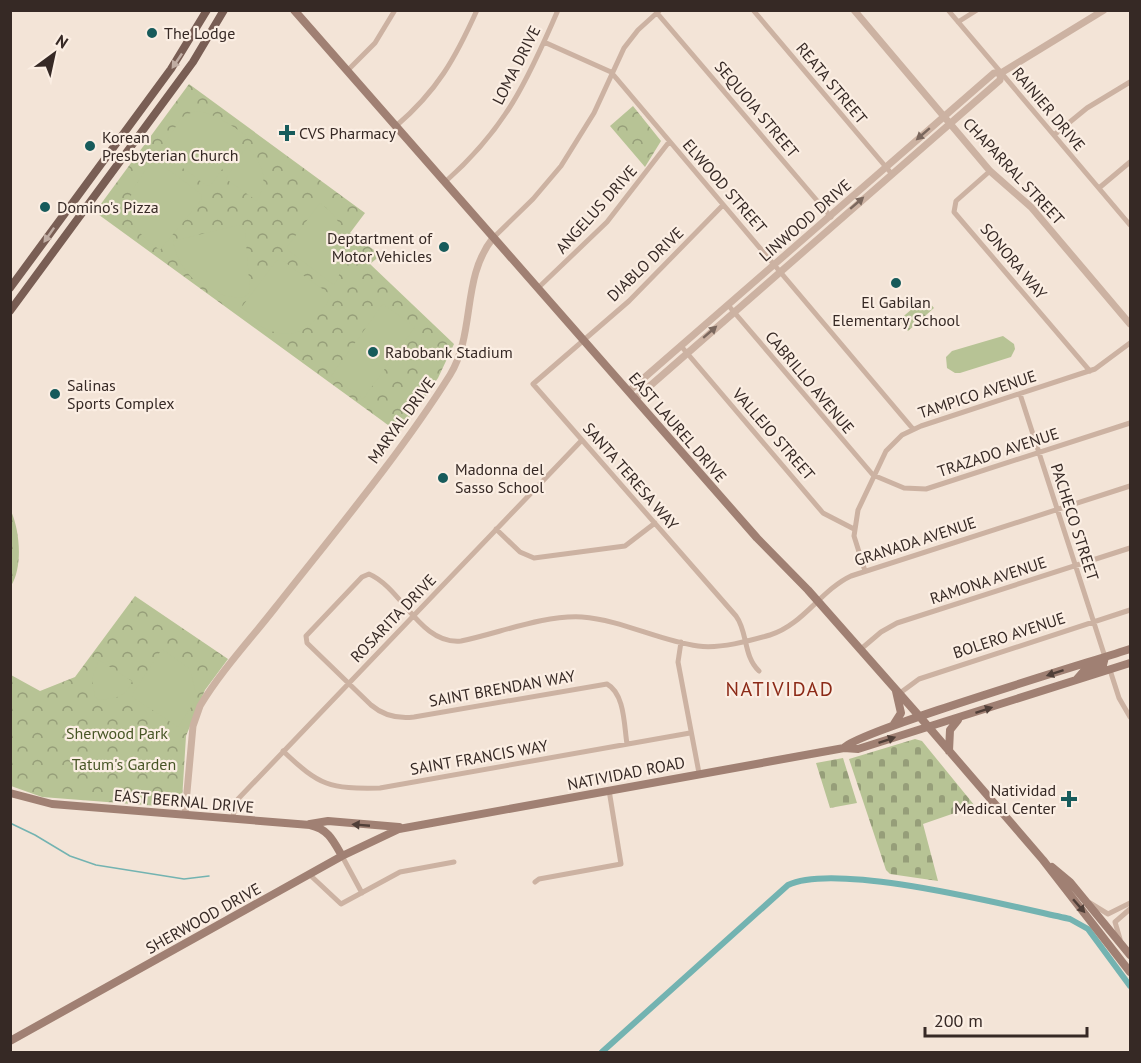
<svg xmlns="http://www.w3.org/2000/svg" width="1141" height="1063" viewBox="0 0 1141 1063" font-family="'PT Sans',sans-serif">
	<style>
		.cemetery { fill: url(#cemetery-stones) }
		.park { fill: url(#park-crowns) }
		.pitch { fill: #b7c395 }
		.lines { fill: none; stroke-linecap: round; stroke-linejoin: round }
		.stream { stroke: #73b3b1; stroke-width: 1.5 }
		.canal { stroke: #73b3b1; stroke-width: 6 }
		.minor { stroke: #ccb2a2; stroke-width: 5 }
		.tertiary { stroke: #ccb2a2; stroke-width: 7 }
		.secondary { stroke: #a08073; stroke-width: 8 }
		.primary { stroke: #795e54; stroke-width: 8 }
		.oneway { fill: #c0ada3 }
		.oneway2 { fill: #7a675d }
		.oneway3 { fill: #503f38 }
		.poi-dot { fill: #175b5b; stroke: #fbeee3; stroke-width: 2 }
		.labels { text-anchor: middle; stroke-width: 4.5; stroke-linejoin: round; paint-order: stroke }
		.poi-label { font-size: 16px; fill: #362925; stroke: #fbeee3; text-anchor: start }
		.street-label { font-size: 16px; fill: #362925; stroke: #fbeee3 }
		.park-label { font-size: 16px; fill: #485626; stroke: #fbeee3 }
		.quarter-label { font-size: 20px; letter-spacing: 1.5px; fill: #8c2a17; stroke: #fbeee3 }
	</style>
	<defs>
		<pattern id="cemetery-stones" width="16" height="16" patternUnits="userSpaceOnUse" patternTransform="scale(1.5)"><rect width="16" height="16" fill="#b7c395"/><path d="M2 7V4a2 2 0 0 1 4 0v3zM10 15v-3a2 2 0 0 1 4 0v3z" fill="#969e79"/></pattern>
		<pattern id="park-crowns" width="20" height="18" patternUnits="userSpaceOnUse" patternTransform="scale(1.5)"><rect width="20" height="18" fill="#b7c395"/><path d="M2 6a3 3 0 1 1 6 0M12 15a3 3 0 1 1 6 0" fill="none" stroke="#969e79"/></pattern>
	</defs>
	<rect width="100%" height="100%" fill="#f3e4d7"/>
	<path class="cemetery" d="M915 739 922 741 975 806 923 824 938 881 890 874 886 870 849 759Z
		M843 758 857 803 830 808 816 763Z"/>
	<path class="park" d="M189 84 365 213 350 233 381 255 370 264 454 344 438 378 399 433 95 212Z
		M633 106 661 141 645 167 610 126Z
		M925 298 934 308 908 331 899 320Z
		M11 511C20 531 23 567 11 586Z
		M135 596 228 659 205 690 186 736 182 800 178 805 171 807 42 797 11 786V675L40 691 75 677Z"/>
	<path class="pitch" d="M195 111C214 112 230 125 246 135L211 185 207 186 160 151 182 117Z
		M246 147C264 163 269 179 257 201L226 179Z
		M154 159 201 194 202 199 160 250C115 218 124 197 154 159Z
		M320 203C350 224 352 254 334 285L289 251 287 247Z
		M239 225 245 230 250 292 243 298C207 296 180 277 173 241Z
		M277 260 283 261 331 295C307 344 280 343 238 312Z
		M383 304 415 327 363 399 331 376Z
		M1003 336 1014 344 1015 349 1011 357 960 373H955L947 368 946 357 952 351Z
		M162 649 190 669 197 698 178 727 131 696Z
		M99 660 132 681C126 698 115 698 99 700L95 697 92 678Z"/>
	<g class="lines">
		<path class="stream" d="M10 823 35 835 70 856 96 865 184 879 209 876"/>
		<path class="canal" d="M602 1052 788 885C837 861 1013 907 1070 919L1088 929 1130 986"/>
		<path class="minor" d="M753 10 891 173
			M948 10 1130 225
			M657 13 831 217
			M958 22 977 10
			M544 42 611 72 913 429
			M347 71 375 43 395 10
			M396 126C437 91 455 59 477 10
			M1054 135 1087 108 1130 82
			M990 171 956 201 954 212 1090 371
			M445 182C505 129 527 82 558 10
			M1099 188 1130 162
			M723 205 629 301 533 384 736 616C748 632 743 656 759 671
			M493 238 533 199 561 166 594 113 624 48 638 30 660 10
			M538 288 607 222 669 142
			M728 305 873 475 904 488 926 489 1130 423
			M681 346 823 513 854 529
			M1020 394 1105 657
			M496 529 520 552 534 558 625 546 655 523
			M865 571 854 536 858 510 886 451 902 435 921 426 1095 369 1130 343
			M681 642 678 662 699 773
			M861 649 881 632 897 623 1130 548
			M1110 670 1119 698 1130 717
			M900 693 919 679 1130 610
			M627 744C624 726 625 694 607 684L414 717C398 719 384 716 371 705L307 643 306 636 362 577 369 574C402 588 420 645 461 641 500 633 542 615 582 617 622 620 659 641 698 646 720 649 749 641 770 635 803 625 821 590 851 576L1130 486
			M283 751C320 786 329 789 380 788L690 733
			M232 819 238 799 582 440
			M342 856 362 893
			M310 875 341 904 400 872 454 862
			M535 882 539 879 621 864 609 790
			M1090 903 1108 914 1130 903
			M1120 939 1115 922 1130 909"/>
		<path class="tertiary" d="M854 10 990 171 1031 207 1130 324
			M629 391 994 73H1001L1104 10
			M635 399 1000 80 1001 73
			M185 814 193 726 200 706C221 671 250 640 275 608 334 533 399 456 450 375 476 332 461 278 493 238"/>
		<path class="secondary" d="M294 10 757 538 808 590 920 717 1043 860 1130 972
			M1077 679 1084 671 1103 665 1105 657
			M894 724 901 713 896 691
			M844 748C855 732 1094 661 1130 649
			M949 751 950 730 958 720
			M10 793 52 804 310 825C328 829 333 840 342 856
			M310 824 328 821 399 827
			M1052 867 1070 882 1130 955
			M10 1041 342 856 399 829 844 748 858 749 1130 663"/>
		<path class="primary" d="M10 288 171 69 207 10
			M10 311 193 62 224 10"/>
	</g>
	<defs><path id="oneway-solid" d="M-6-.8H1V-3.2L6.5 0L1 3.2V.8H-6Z" transform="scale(1.5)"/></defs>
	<g class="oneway">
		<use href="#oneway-solid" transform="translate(177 61) rotate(124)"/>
		<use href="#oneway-solid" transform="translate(49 235) rotate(125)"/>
	</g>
	<g class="oneway2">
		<use href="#oneway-solid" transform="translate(923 134) rotate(139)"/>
		<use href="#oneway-solid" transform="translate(857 203) rotate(-41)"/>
		<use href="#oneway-solid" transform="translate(710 332) rotate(-41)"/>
	</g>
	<g class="oneway3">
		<use href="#oneway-solid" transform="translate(1055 673) rotate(162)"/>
		<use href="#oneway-solid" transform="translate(984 710) rotate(-18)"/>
		<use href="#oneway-solid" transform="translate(887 740) rotate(-19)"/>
		<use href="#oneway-solid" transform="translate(361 825) rotate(-175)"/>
		<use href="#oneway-solid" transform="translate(1079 906) rotate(49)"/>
	</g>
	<g class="poi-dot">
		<circle cx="152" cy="33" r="6"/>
		<path d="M284 124h6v6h6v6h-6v6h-6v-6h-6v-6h6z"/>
		<circle cx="90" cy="146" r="6"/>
		<circle cx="45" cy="207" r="6"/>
		<circle cx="444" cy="247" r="6"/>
		<circle cx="896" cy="283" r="6"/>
		<circle cx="373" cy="352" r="6"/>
		<circle cx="55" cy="394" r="6"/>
		<circle cx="443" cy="478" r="6"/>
		<path d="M1066 790h6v6h6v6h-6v6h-6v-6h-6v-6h6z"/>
	</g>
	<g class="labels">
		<g class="poi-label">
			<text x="164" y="39">The Lodge</text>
			<text x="299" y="139">CVS Pharmacy</text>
			<text x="102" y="143">Korean<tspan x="102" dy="18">Presbyterian Church</tspan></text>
			<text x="57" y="213">Domino's Pizza</text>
			<text x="432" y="244" text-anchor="end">Deptartment of<tspan x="432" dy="18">Motor Vehicles</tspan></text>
			<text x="896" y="308" text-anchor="middle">El Gabilan<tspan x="896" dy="18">Elementary School</tspan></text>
			<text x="385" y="358">Rabobank Stadium</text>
			<text x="67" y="391">Salinas<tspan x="67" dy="18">Sports Complex</tspan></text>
			<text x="455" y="475">Madonna del<tspan x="455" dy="18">Sasso School</tspan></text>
			<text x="1056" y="796" text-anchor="end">Natividad<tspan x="1056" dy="18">Medical Center</tspan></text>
		</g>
		<g class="street-label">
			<text transform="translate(516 65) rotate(-63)" y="6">LOMA DRIVE</text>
			<text transform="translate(832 83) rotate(50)" y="6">REATA STREET</text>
			<text transform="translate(757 109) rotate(50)" y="6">SEQUOIA STREET</text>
			<text transform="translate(1049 109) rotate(50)" y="6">RAINIER DRIVE</text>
			<text transform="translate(1014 171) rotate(47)" y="6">CHAPARRAL STREET</text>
			<text transform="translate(725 186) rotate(49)" y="6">ELWOOD STREET</text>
			<text transform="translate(596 209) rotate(-48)" y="6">ANGELUS DRIVE</text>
			<text transform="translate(805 220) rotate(-41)" y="6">LINWOOD DRIVE</text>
			<text transform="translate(1014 261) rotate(50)" y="6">SONORA WAY</text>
			<text transform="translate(645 264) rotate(-44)" y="6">DIABLO DRIVE</text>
			<text transform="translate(810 382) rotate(50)" y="6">CABRILLO AVENUE</text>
			<text transform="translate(977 394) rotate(-18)" y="6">TAMPICO AVENUE</text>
			<text transform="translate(401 420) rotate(-54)" y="6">MARYAL DRIVE</text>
			<text transform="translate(678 427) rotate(49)" y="6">EAST LAUREL DRIVE</text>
			<text transform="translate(774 434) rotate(49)" y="6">VALLEJO STREET</text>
			<text transform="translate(998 452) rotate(-18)" y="6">TRAZADO AVENUE</text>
			<text transform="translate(631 476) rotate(49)" y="6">SANTA TERESA WAY</text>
			<text transform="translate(1075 522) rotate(72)" y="6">PACHECO STREET</text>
			<text transform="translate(915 541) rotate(-18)" y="6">GRANADA AVENUE</text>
			<text transform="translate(988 580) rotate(-18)" y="6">RAMONA AVENUE</text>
			<text transform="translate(393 618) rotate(-46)" y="6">ROSARITA DRIVE</text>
			<text transform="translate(1009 635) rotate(-18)" y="6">BOLERO AVENUE</text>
			<text transform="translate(502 688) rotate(-10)" y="6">SAINT BRENDAN WAY</text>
			<text transform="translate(479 757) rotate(-10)" y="6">SAINT FRANCIS WAY</text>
			<text transform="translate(626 773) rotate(-11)" y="6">NATIVIDAD ROAD</text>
			<text transform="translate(184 801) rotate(5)" y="6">EAST BERNAL DRIVE</text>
			<text transform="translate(203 918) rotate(-29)" y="6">SHERWOOD DRIVE</text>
		</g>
		<g class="park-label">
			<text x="117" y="739">Sherwood Park</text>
			<text x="124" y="770">Tatum's Garden</text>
		</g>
		<g class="quarter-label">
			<text x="780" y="696">NATIVIDAD</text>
		</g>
	</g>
	<rect width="1141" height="1063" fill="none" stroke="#362925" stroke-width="24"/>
	<g transform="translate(54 54) rotate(33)" stroke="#fbeee3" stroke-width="4.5" paint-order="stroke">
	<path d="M0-4.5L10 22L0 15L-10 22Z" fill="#362925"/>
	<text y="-9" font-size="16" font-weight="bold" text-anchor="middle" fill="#362925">N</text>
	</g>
	<path d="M925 1027v9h162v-9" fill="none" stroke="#362925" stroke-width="3"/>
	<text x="934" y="1027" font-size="18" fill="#362925" stroke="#fbeee3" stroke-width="4.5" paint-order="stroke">200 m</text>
</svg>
